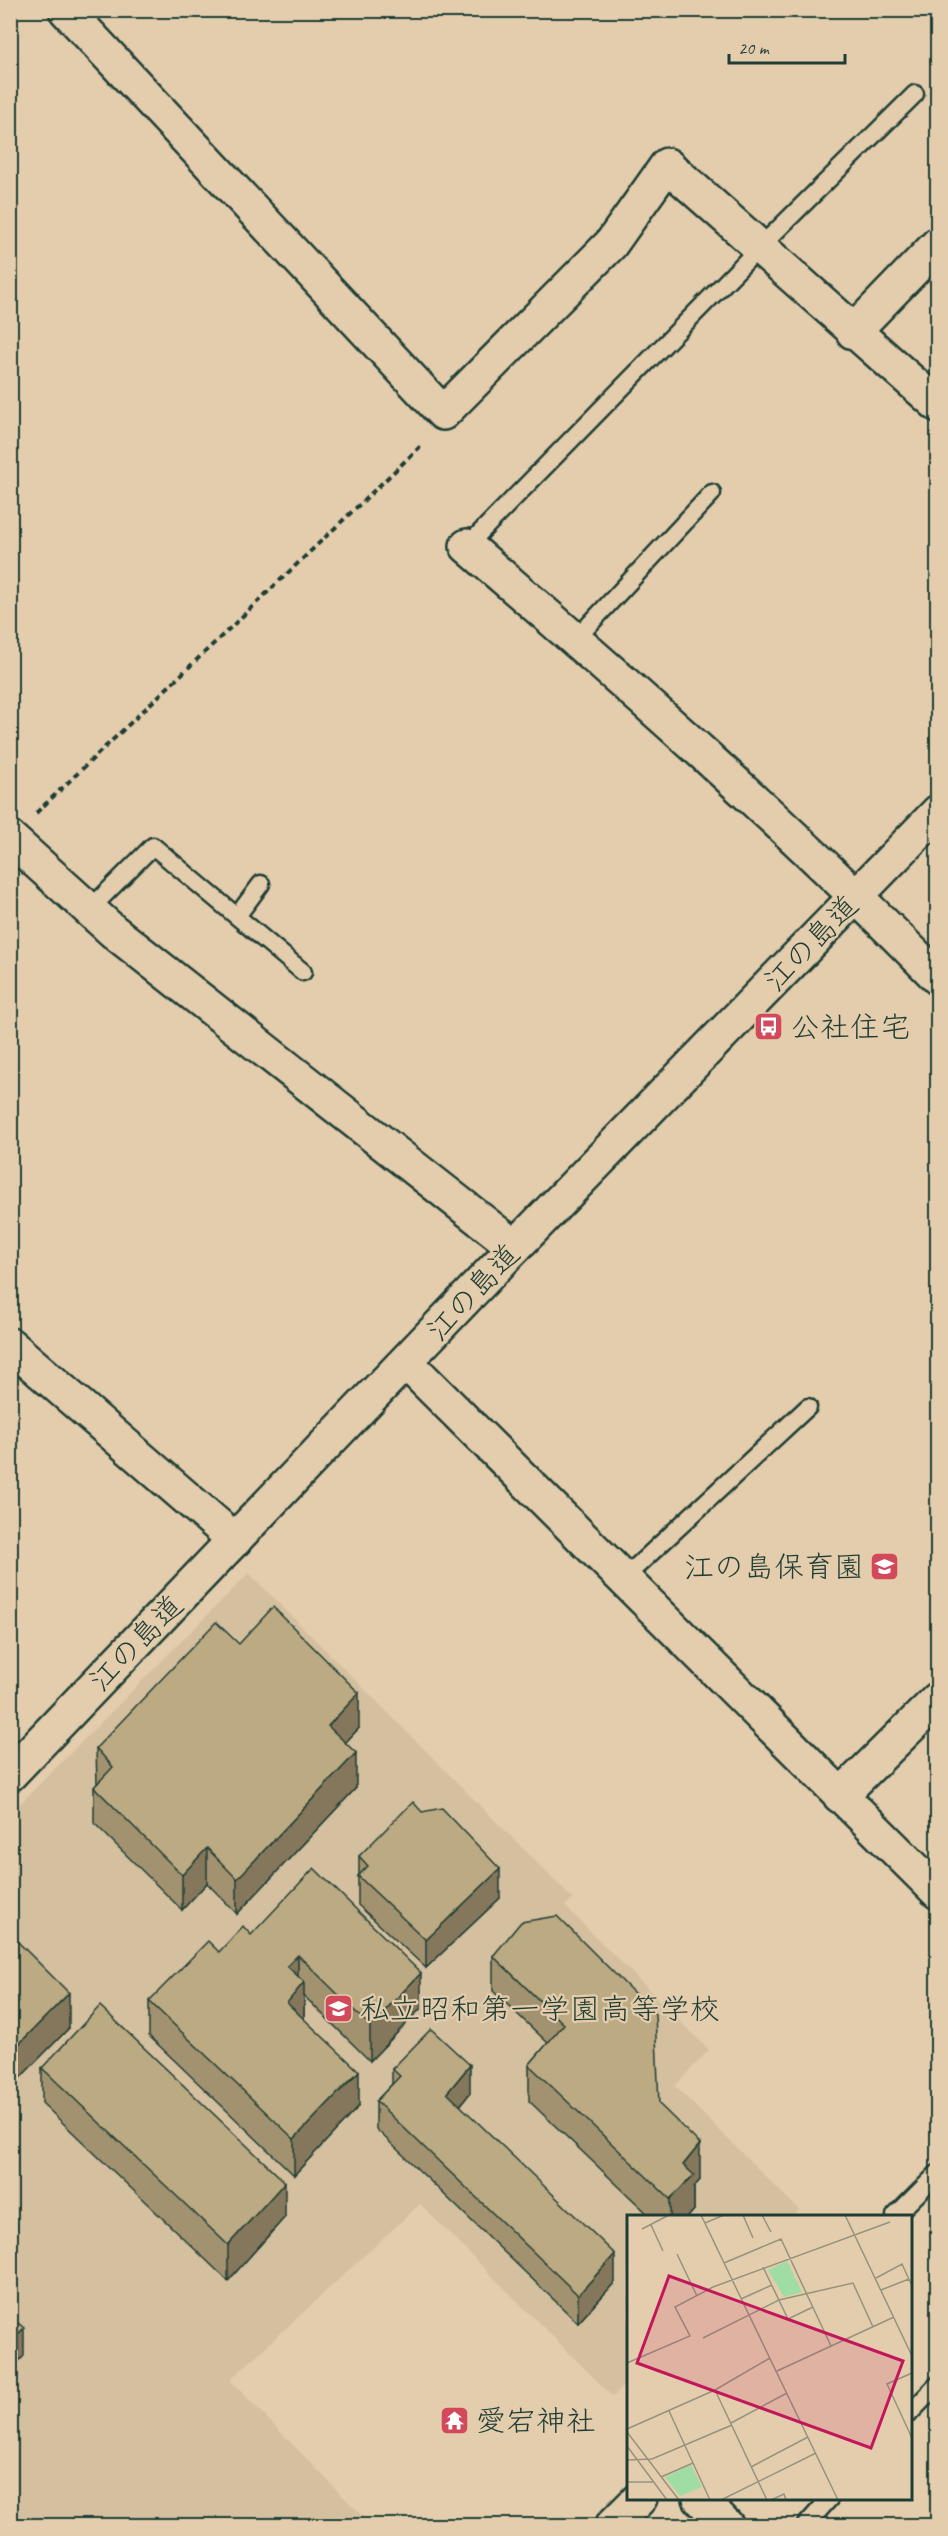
<svg xmlns="http://www.w3.org/2000/svg" width="948" height="2536" viewBox="0 0 948 2536" font-family="Caveat,'Klee One',sans-serif">
	<style>
		.built { fill: #d4bf9e }
		.lines { fill: none; stroke-linecap: round; stroke-linejoin: round }
		.service-casing { stroke: #1f3d34; stroke-width: 21 }
		.minor-casing { stroke: #1f3d34; stroke-width: 38 }
		.tertiary-casing { stroke: #1f3d34; stroke-width: 38 }
		.path { stroke: #1f3d34; stroke-width: 4; stroke-dasharray: 6 4.5; stroke-linecap: butt }
		.service { stroke: #e4cdad; stroke-width: 16 }
		.minor { stroke: #e4cdad; stroke-width: 33 }
		.tertiary { stroke: #e4cdad; stroke-width: 33 }
		.wall { fill: #a29270; stroke: #1f3d34; stroke-width: 1.5 }
		.shaded-wall { fill: #84775b; stroke: #1f3d34; stroke-width: 1.5 }
		.building { fill: #bcaa82; stroke: #1f3d34; stroke-width: 1.5 }
		.labels { text-anchor: middle; stroke-width: 4.5; stroke-linejoin: round; paint-order: stroke }
		.street-label { font-size: 30px; fill: #1f3d34; stroke: #e4cdad }
		.poi-label { font-size: 30px; fill: #1f3d34; stroke: #e4cdad; text-anchor: start }
		.inset-road { fill: none; stroke: #95937d; stroke-width: 1.5 }
		.view { fill: #c2185b; fill-opacity: 0.15; stroke: #c2185b; stroke-width: 3 }
		.inset-edge { fill: none; stroke: #1f3d34; stroke-width: 3 }
	</style>
	<rect width="100%" height="100%" fill="#e4cdad"/>
	<filter id="ink" filterUnits="userSpaceOnUse"><feTurbulence type="fractalNoise" baseFrequency=".0167" numOctaves="2"/><feDisplacementMap in="SourceGraphic" scale="12" xChannelSelector="R" yChannelSelector="G"/><feConvolveMatrix kernelMatrix="1 2 1 2 8 2 1 2 1" color-interpolation-filters="sRGB"/></filter>
	<g filter="url(#ink)">
		<path class="built" d="M249 1573 573 1899 565 1906 709 2050 675 2086 799 2210 793 2216H628V2381L613 2397 420 2204 230 2380 371 2525 11 2526V1813Z"/>
		<g class="lines">
			<defs>
				<path id="service" d="M467 546 759 248 915 94
					M575 640 712 493
					M90 909 153 846 303 972
					M237 916 261 884
					M623 1579 808 1407
					M895 2216 938 2173
					M910 2413 938 2384
					M805 2526 830 2498"/>
				<path id="minor" d="M66 10 443 413 611 244 667 165 938 405
					M853 332 938 244
					M467 546C628 685 789 826 938 978
					M10 838 113 931 515 1247
					M10 1345 235 1540
					M406 1362 938 1892
					M840 1796 938 1699
					M700 2498 727 2526
					M612 2526 640 2498"/>
				<path id="tertiary" d="M10 1774 515 1247 938 812"/>
			</defs>
			<use href="#service" class="service-casing"/>
			<use href="#minor" class="minor-casing"/>
			<use href="#tertiary" class="tertiary-casing"/>
			<path class="path" d="M36 813 423 444"/>
			<use href="#service" class="service"/>
			<use href="#minor" class="minor"/>
			<use href="#tertiary" class="tertiary"/>
		</g>
		<path class="wall" d="M239 1644 359 1728 345 1743 356 1788 237 1914 207 1883 182 1910 94 1823V1787L97 1784 96 1748Z
			M359 1856 500 1898 426 1968 358 1905V1876L359 1875Z
			M10 1934 69 2028 13 2085 10 2082Z
			M251 1935 421 2008 370 2061 304 1996V2017L303 2018 359 2106 294 2175 149 2036V2001Z
			M493 1956 659 2104 700 2180 694 2187V2210L688 2217H651L529 2101V2065L548 2043 493 1991Z
			M42 2068 285 2217 228 2281 42 2103Z
			M392 2069 470 2093 460 2106 615 2282 578 2323 376 2129V2101L392 2084Z"/>
		<path class="shaded-wall" d="M359 1693V1728L328 1761V1726Z
			M356 1753V1788L237 1914V1879Z
			M207 1848V1883L182 1910V1875Z
			M500 1869V1898L426 1968V1940Z
			M298 1955V1989L304 1982V2017L287 2038V1966Z
			M421 1973V2008L370 2061V2026Z
			M69 1993V2028L13 2085V2050Z
			M470 2065V2093L447 2122V2093Z
			M359 2071V2106L294 2175V2139Z
			M700 2144V2180L694 2187V2210L688 2217H670V2199L683 2165Z
			M285 2182V2217L228 2281V2245Z
			M615 2254V2282L578 2323V2295Z
			M24 2328V2356L10 2370V2342Z"/>
		<path class="building" d="M273 1607 359 1693 328 1726 356 1753 237 1879 207 1848 182 1875 94 1787 113 1767 96 1748 216 1622 239 1644Z
			M413 1802 422 1812 442 1808 500 1869 426 1940 358 1876 368 1866 359 1856Z
			M314 1868 421 1973 370 2026 298 1955 287 1966 304 1982 287 2003 359 2071 294 2139 149 2001 208 1941 219 1952 243 1926 251 1935Z
			M557 1916 655 2014 659 2104 700 2144 683 2165 694 2175 670 2199 529 2065 564 2024 493 1956 521 1922Z
			M10 1934 69 1993 13 2050 10 2047Z
			M100 2006 285 2182 228 2245 42 2068Z
			M431 2029 470 2065 447 2093 615 2254 578 2295 376 2101 400 2076 392 2069Z
			M10 2316 24 2328 10 2342Z"/>
	</g>
	<defs>
		<symbol id="bus-square" viewBox="-11 -11 22 22"><rect x="-9" y="-9" width="18" height="18" rx="4" fill="#d1495b" stroke="#e4cdad"/><path d="M-5-6H5V4H4V6H2V4H-2V6H-4V4H-5ZM-3.5-4V0h7V-4ZM-3.5 1.2v1.5H-2V1.2ZM2 1.2v1.5H3.5V1.2Z" fill="#fff"/></symbol>
		<symbol id="school-square" viewBox="-11 -11 22 22"><rect x="-9" y="-9" width="18" height="18" rx="4" fill="#d1495b" stroke="#e4cdad"/><path d="M0-5L7-2L0 1L-7-2ZM-4 1L0 2.5L4 1V4Q0 6-4 4Z" fill="#fff"/></symbol>
		<symbol id="temple-square" viewBox="-11 -11 22 22"><rect x="-9" y="-9" width="18" height="18" rx="4" fill="#d1495b" stroke="#e4cdad"/><path d="M0-6L5-2H3V0L6.5 2.5H4V6H1.5V3h-3V6H-4V2.5H-6.5L-3 0V-2H-5Z" fill="#fff"/></symbol>
	</defs>
	<g fill-rule="evenodd">
		<use href="#bus-square" x="752" y="1010" width="33" height="33"/>
		<use href="#school-square" x="868" y="1550" width="33" height="33"/>
		<use href="#school-square" x="322" y="1992" width="33" height="33"/>
		<use href="#temple-square" x="438" y="2404" width="33" height="33"/>
	</g>
	<g class="labels">
		<g class="street-label">
			<text transform="translate(811 943) rotate(-46)" y="10">江の島道</text>
			<text transform="translate(473 1292) rotate(-47)" y="10">江の島道</text>
			<text transform="translate(136 1643) rotate(-46)" y="10">江の島道</text>
		</g>
		<g class="poi-label">
			<text x="790" y="1037">公社住宅</text>
			<text x="864" y="1577" text-anchor="end">江の島保育園</text>
			<text x="360" y="2019">私立昭和第一学園高等学校</text>
			<text x="476" y="2431">愛宕神社</text>
		</g>
	</g>
	<g transform="translate(627 2215)">
		<rect width="285" height="285" fill="#e4cdad"/>
		<path d="M160 46 175 77 157 82 141 55ZM64 250 75 272 53 281 38 262Z" fill="#9fdda5"/>
		<path class="inset-road" d="M74 0 211 285M116 0 126 23M135 0 144 17M218 0 285 141M78 8 97 0M24 10 36 36M15 14 42 0M50 39 70 81M97 48 154 24 204 131M136 52 161 104 186 92M249 63 275 49 285 71M254 75 282 64M114 84 145 70M76 123 152 85 226 68 246 112M0 148 63 121 48 92 86 72 263 7M150 156 267 102M285 158 260 169 285 223M88 175 140 285M42 196 83 285M104 208 160 178M0 214 88 175 143 143M0 217 52 285M0 231 40 285M0 245 25 244 105 210M124 252 181 222M34 262 66 248M0 267H27M94 285 189 238M144 285 157 279 159 285"/>
		<path class="view" d="M42 61 276 146 244 233 10 148Z"/>
		<rect width="285" height="285" class="inset-edge"/>
	</g>
	<rect width="948" height="2536" fill="none" stroke="#e4cdad" stroke-width="36"/>
	<rect x="18" y="18" width="912" height="2500" fill="none" stroke="#1f3d34" stroke-width="2" filter="url(#ink)"/>
	<path d="M729 54v9h116v-9" fill="none" stroke="#1f3d34" stroke-width="3"/>
	<text x="738" y="54" font-size="18" fill="#1f3d34" stroke="#e4cdad" stroke-width="4.5" paint-order="stroke">20 m</text>
</svg>
